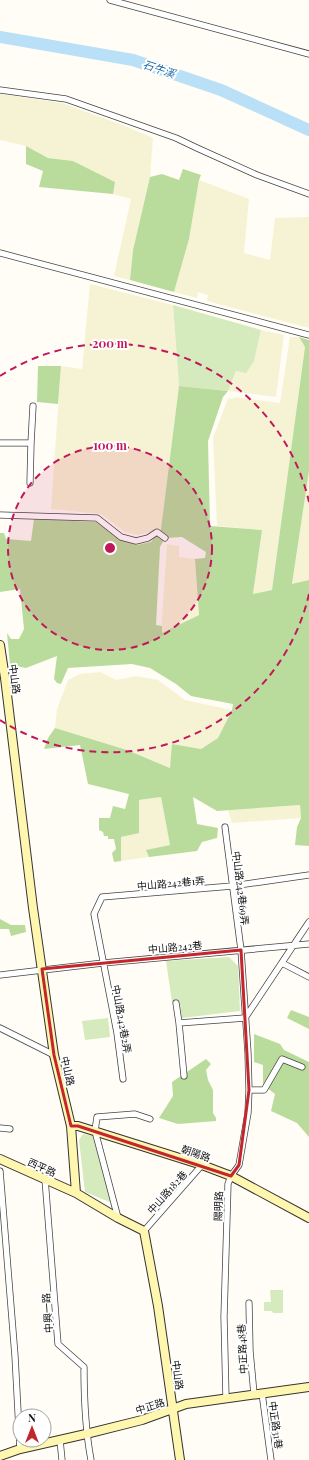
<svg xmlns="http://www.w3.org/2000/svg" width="309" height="1460" viewBox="0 0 309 1460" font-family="'Playfair Display','Noto Sans TC',serif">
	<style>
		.farmland { fill: #f6f3d4 }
		.green { fill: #d5ebbd }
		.forest { fill: #b9dc9c; fill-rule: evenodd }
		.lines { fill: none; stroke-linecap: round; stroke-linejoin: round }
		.river { stroke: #b9e0f7; stroke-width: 12 }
		.street-casing { stroke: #444; stroke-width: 7 }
		.secondary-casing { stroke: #333; stroke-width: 10 }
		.street { stroke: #fff; stroke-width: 5.5 }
		.secondary { stroke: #fff6b0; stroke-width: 8 }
		.marked { fill: none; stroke: #c4262e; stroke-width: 3; stroke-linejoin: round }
		.ring { fill: none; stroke: #c2185b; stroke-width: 2; stroke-dasharray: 7 5 }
		.labels { text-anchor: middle; stroke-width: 4; stroke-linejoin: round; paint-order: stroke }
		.street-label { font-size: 10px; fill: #111; stroke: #fff }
		.water-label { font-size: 11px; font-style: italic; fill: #1768a6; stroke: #fff }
		.centre { fill: #c2185b; stroke: #fff; stroke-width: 2 }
		.ring-label { font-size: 12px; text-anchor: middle; font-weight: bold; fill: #c2185b; stroke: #fff; stroke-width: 4; stroke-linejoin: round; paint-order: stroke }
	</style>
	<rect width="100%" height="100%" fill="#fffdf5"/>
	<path class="farmland" d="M0 94 62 103 125 126 153 138 150 177 133 250 130 280 114 276 131 199 113 194 115 182 73 161 48 158 26 146 0 140Z
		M199 180 249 199 244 253 270 260 275 218 309 217V328L207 301 208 295 198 292 197 298 174 292 189 239Z
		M90 284 173 305 179 386 161 529 138 535 125 532 101 514 51 509 61 366 82 369Z
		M261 330 284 335 276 397 228 391 236 371 254 361Z
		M290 337H299L305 347 272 590 253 594 262 530 217 526 213 438 228 398 233 399 235 397 280 403Z
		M309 471V580L292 585Z
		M167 544 179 546V557L195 559 199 615 161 634Z
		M101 672 116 680 136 676 158 680 185 700 232 710 218 738 201 749 172 744 171 768 127 750 55 728 57 709 68 680 80 674Z
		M161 797 170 845 147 850 149 857 121 861V837L139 832V800Z
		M300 805 301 818 232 823 228 810Z"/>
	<path class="green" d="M173 305 261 330 254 361 246 373 236 371 228 391 179 386Z
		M229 957 238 966 240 1011 182 1018 179 1001 172 1002 166 961Z
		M108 1018 110 1037 85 1040 82 1021Z
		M83 1134 93 1136 112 1203 85 1192 79 1140Z
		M270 1290H283V1313H273L272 1311H264V1302H271Z"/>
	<path class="forest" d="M26 146 48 158 73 161 115 182 113 194 39 187 43 171 26 164Z
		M183 169 201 175 199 180 189 239 174 292 130 280 133 250 150 177 162 174 179 180Z
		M299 337 309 340V471L292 584 309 580V846L295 845 297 827 301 818 300 805 217 811 193 797 197 824 218 828 217 838 202 842 197 851 149 857 146 850 170 845 161 797 139 800V833L121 837V861L114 862 112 853 116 849 114 839H108V836H104L103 832 99 830V818H110L113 806 125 809 129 794 88 784 80 745 44 749 48 738 55 728 127 750 170 768 172 744 201 749 218 738 232 710 233 704 191 696 176 684 150 668 132 664 68 668 61 684 57 683 54 679 57 656 26 668 10 665 7 633 11 639H19L24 629 20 589 0 592V533H4L6 539 31 541 34 519 96 522 120 539 137 545 151 542 161 529 179 386 228 391 223 397 208 441 210 526 262 530 253 594 272 590 305 347ZM182 537 206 552 205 558 195 559 199 615 162 633V626L156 625 160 547 165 538Z
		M38 366H61L58 404 37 402Z
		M0 919 11 925H25L26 932 11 936 9 929H0Z
		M291 1010 309 1017V1029L287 1018Z
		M254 1034 280 1044 284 1050 309 1062V1137L297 1123 271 1111 275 1094 263 1085V1065L254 1062Z
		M206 1059 211 1064 206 1070 208 1080 213 1090V1113L216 1118V1121L178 1124 159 1118 173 1096 172 1082Z"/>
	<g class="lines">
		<path class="river" d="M0 37 133 60 221 90 309 130"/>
		<defs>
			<path id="street" d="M110 0 309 54
				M0 90 66 99 176 138 197 148 257 175 309 194
				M0 253 309 335
				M0 443H31L33 406
				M30 483 31 443
				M0 515 97 518 121 537 136 541 148 538 157 532 165 538
				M225 827 241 950 248 1053 249 1090 248 1113 239 1165 231 1176 228 1184 224 1317 226 1398
				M282 963 309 977
				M0 975 103 963 309 944
				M176 1003 179 1023
				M0 1028 54 1055
				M184 1076 179 1023 245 1018 309 922
				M123 1079 117 1033 94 914 102 897 232 886 309 875
				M249 1090H264L282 1059 302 1067
				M0 1128 10 1129
				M0 1171 15 1356 20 1449
				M45 1179 58 1344 84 1367C84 1399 85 1428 91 1460
				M118 1218 95 1131 97 1117 135 1114 150 1119
				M144 1231 202 1165
				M249 1303 250 1351 254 1394
				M262 1393 271 1460
				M60 1440 62 1460"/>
			<path id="secondary" d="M0 645 5 678 33 908 54 1055 71 1126 76 1193
				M71 1126H78L202 1165 231 1176 309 1218
				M0 1159 76 1193 118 1218 144 1231 158 1306 180 1460
				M0 1456 20 1449 86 1434 142 1420 186 1404 309 1387"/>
		</defs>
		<use href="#street" class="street-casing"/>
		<use href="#secondary" class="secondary-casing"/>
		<use href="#street" class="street"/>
		<use href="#secondary" class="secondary"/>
	</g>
	<path class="marked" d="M241 950 249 1090 239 1165 231 1176 78 1126H71L54 1055 42 969Z"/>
	<circle cx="110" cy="548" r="102" fill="#c2185b" fill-opacity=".12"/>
	<g class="ring">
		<circle cx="110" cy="548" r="102"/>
		<path d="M309 594A204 204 0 0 1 0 720M0 376A204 204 0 0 1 309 502"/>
	</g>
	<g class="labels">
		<g class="street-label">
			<text transform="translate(15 679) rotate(82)" y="4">中山路</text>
			<text transform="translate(171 883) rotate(-5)" y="4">中山路242巷1弄</text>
			<text transform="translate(241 888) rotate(83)" y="4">中山路242巷69弄</text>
			<text transform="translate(175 947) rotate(-5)" y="4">中山路242巷</text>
			<text transform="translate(122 1019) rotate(80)" y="4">中山路242巷2弄</text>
			<text transform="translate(68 1071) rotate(77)" y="4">中山路</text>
			<text transform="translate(196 1153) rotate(19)" y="4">朝陽路</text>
			<text transform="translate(42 1167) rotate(24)" y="4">西平路</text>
			<text transform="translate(167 1192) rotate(-48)" y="4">中山路182巷</text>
			<text transform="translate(218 1206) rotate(-88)" y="4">陽明路</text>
			<text transform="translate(47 1313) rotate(-94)" y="4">中興一路</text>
			<text transform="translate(242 1349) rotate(-93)" y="4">中正路48巷</text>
			<text transform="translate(178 1375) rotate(82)" y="4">中山路</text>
			<text transform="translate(150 1406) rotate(-17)" y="4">中正路</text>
			<text transform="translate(276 1425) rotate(82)" y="4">中正路31巷</text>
		</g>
		<g class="water-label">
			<text transform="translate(159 69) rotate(19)" y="4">石牛溪</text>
		</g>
	</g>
	<circle cx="110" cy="548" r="6" class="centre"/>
	<g class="ring-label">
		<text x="110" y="348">200 m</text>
		<text x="110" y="450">100 m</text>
	</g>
	<g transform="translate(32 1428)"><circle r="19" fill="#ffffff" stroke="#a0a0a0"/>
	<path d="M0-3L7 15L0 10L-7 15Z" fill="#c4262e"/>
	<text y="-6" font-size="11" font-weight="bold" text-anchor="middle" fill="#111111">N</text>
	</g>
</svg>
